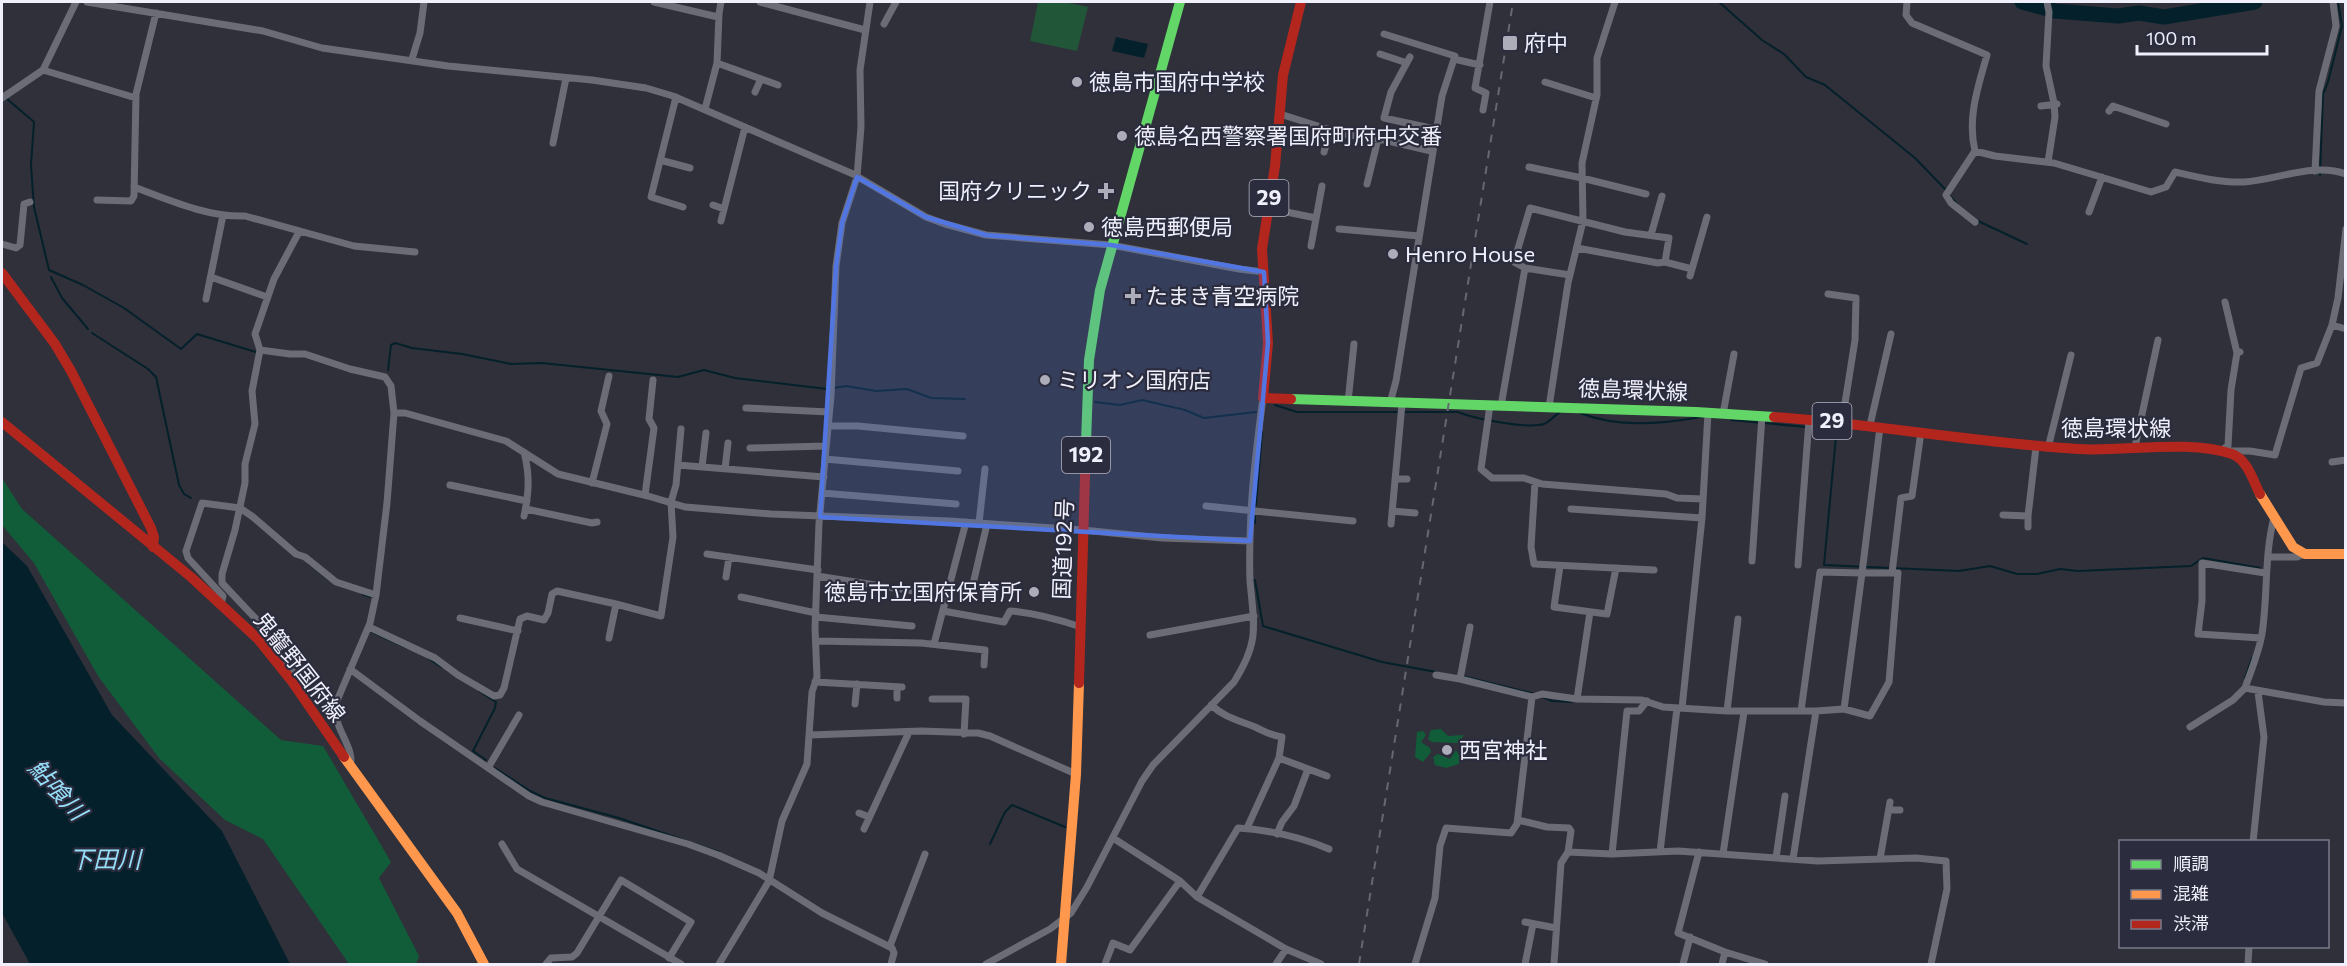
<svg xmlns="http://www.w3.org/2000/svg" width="2347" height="966" viewBox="0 0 2347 966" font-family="Commissioner,'Noto Sans JP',sans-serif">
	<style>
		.green { fill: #215639 }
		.forest { fill: #125d39 }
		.water { fill: #04202a }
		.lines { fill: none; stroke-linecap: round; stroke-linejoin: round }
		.stream { stroke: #04202a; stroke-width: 2 }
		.river { stroke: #04202a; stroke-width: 15 }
		.street { stroke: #6b6c75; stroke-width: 7 }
		.fast { stroke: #63d668; stroke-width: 10 }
		.slow { stroke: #ff974d; stroke-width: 10 }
		.jam { stroke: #b3261e; stroke-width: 10 }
		.rail { stroke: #666770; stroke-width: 2; stroke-dasharray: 8 8; stroke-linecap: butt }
		.marked { fill: #5276e1; fill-opacity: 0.2; stroke: #5276e1; stroke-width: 4.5; stroke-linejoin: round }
		.poi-dot { fill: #acadb8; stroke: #2b2c3e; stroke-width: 2 }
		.labels { text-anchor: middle; stroke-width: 4.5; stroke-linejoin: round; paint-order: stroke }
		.shield { fill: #2b2c3e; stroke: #b5b5c3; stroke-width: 1.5 }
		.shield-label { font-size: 21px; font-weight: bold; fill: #f0f0fc }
		.poi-label { font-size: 22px; fill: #f0f0fc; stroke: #2b2c3e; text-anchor: start }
		.street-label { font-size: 22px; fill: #f0f0fc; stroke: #2b2c3e }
		.water-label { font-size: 24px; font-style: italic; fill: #95def8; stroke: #2b2c3e }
	</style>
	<rect width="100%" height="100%" fill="#2f303a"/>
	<path class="green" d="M1038 2H1064L1088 7 1077 51 1030 41Z"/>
	<path class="forest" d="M2 478 22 509 281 740 323 746 391 862 379 878 419 956 416 964H349L263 839 225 820 159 758 98 676 34 563 2 525Z
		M1441 729 1448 736 1464 735 1458 743 1432 742 1428 739 1431 730Z
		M1423 731 1426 735 1421 742 1430 748 1431 752 1423 762 1415 757 1417 732Z
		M1456 750 1459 755V764L1446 768 1435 765 1433 757 1438 754 1450 759Z"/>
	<path class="water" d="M1116 37 1148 44 1144 58 1112 51Z
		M2 542 27 566 112 715 222 831 290 964H30L2 913Z"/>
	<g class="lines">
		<path class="stream" d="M1719 2 1762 40 1784 54 1806 77 1825 85 1915 158 1946 190
			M6 98 34 122 31 165 34 207 49 270 83 285 124 308 181 349 197 334 256 352
			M2320 175 2323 94 2328 82 2342 26 2338 2
			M1949 195 1957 204
			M1978 221 2027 244
			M51 277 62 298 88 329
			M92 333 148 369 156 377 179 485 184 494 191 498
			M388 370 391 345 395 343 412 348 462 354 511 364 542 363 678 377 704 370 735 378 827 389
			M834 388 846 386 876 391 907 389 931 398 965 399
			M1095 402 1120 405 1142 400 1185 410 1204 418 1256 412
			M1275 405 1297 412H1458C1475 419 1527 429 1544 424 1549 422 1555 415 1559 413
			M1580 413C1618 428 1662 424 1701 417
			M1731 420 1817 428 1837 426 1824 565 1959 571 1990 566 2017 574H2037L2060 569 2078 571 2191 566 2203 558 2260 568
			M1256 505 1262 432
			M1255 523V516
			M308 563 329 580
			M1255 580 1263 626 1382 662 1436 672
			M362 594 370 597
			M372 632 407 648
			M428 658 441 667
			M1462 676 1535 694
			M2245 678 2252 658
			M479 691 496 702 495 708 473 751 486 760
			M1540 696 1552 701 1572 702
			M495 768 530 791 545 798 619 818 719 852
			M990 844 1005 812 1012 805 1065 827"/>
		<path class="river" d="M2022 2 2055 11 2118 16 2139 13 2164 17 2255 2"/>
		<path class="street" d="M87 2 263 31 322 48 448 66 592 80 646 88 673 96 853 174 926 217 945 224 986 235 1111 245 1239 269 1264 272
			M654 2 718 17
			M760 2 865 30
			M1907 2 1906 15 1912 23 1987 55C1978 87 1967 118 1975 151L1995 156 2054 163 2151 192 2166 187 2175 172C2197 177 2221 183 2244 182 2277 180 2314 162 2346 174
			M2047 2 2049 12 2046 66 2054 103 2055 117 2048 162
			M884 24 896 2
			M1384 34 1455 56
			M1380 54 1407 63
			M1410 57 1391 92 1384 118 1435 129
			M412 59 420 33 424 2
			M717 63 778 85
			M43 70 136 98
			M1545 82 1596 98
			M755 92 761 79
			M676 97 651 197 683 207
			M2 98 43 70 76 2
			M2041 106 2057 104
			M705 109 717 63 719 14 721 2
			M1483 110 1486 93 1475 88 1490 2
			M2109 111 2113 106 2166 124
			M1280 114 1343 134 1384 140 1431 151
			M553 143 566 78
			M1975 151 1946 195 1951 203 1975 222
			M1324 152 1330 130
			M660 160 690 168
			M1529 167 1582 178 1646 194
			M2315 171 2319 91 2336 26 2333 2
			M1367 184 1378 139
			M134 187C169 200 207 217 245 216L354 246 415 252
			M97 200 131 201 134 196 136 94 156 13
			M713 205 724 209
			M1267 208 1316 218
			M2089 212 2102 177
			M721 221 745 127
			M1339 229 1419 236
			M1651 235 1662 196
			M2 244 16 248 20 245 24 204 30 202
			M1311 246 1322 186
			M1577 248 1658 263 1665 262 1692 269
			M1525 268 1514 262 1530 208 1625 232 1669 238 1665 262
			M1690 276 1707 217
			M211 277 267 297
			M1828 294 1856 298 1855 340 1842 422
			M206 299 223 215
			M2225 302 2237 353 2240 352
			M2332 325 2346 329
			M260 350 290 354H305L350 369 385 377 391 386 394 413 387 503 376 595 370 623 336 703C331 727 356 747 350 766
			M1348 402 1354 344
			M1390 403 1396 381 1442 96 1454 59 1480 65
			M1490 405 1481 469 1492 478H1524L1542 484 1666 494 1677 498 1703 499
			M1501 406 1525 268 1570 275
			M1549 407 1568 283 1583 221 1582 163 1597 95V58L1615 2
			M746 408 829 412
			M394 413H405L506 441 558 474 648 496 685 507 771 514 949 521 1083 530 1162 538 1250 541
			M1723 414 1734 354
			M1870 425 1891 334
			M828 426H858L963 436
			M2135 447 2158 340
			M750 448 826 446
			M2048 448 2071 355
			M2220 451 2228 446 2231 390 2237 353
			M2231 451H2250L2275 455 2301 368 2317 363 2332 325 2338 298 2346 229
			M524 452C530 475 529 493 524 516
			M825 459 958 471
			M2332 462 2346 460
			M678 465 824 477
			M702 467 706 433
			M725 469 728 443
			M1395 479H1407
			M1535 482 1531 547 1534 564 1654 570
			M592 483 607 424 601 411 609 376
			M450 485 527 501
			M822 493 956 504
			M645 495 654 428 649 419 653 380
			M1206 506 1353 521
			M526 509 592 523 597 522
			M1571 509 1702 518
			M1392 511 1415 513
			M2003 515 2028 516V527
			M2028 516 2036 447
			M2274 517C2264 557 2268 595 2262 634 2259 652 2251 671 2245 688L2324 702 2346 703
			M979 523 985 469
			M1391 524 1402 404
			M707 554 818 570
			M2268 557H2297L2305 554
			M1752 561 1762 416
			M1798 565 1809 420
			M1560 566 1554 607 1607 614 1616 568
			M1892 573 1901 498 1912 496 1921 432
			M817 576 946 596
			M726 577 729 557
			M973 584 987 524
			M741 597 816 613
			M221 604 223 596 188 558 186 551 202 503 240 508 253 517 296 554 305 557 336 582 376 595
			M943 611 1004 622 1010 611C1035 613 1057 619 1081 627
			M816 617 912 626
			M460 618 518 631
			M369 627 435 658 458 675 494 696 500 695 504 688 520 619 527 616 544 620 548 613 552 594 557 591 616 604 661 616 673 537 671 502 676 485 681 429
			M1470 627 1460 679 1532 697 1542 694 1577 699 1642 700 1663 707 1727 711H1816
			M1150 635 1254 616
			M609 638 616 604
			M2261 638 2198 634 2202 601V563L2265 573
			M816 641 921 643 985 650 984 665
			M934 644 966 522
			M350 669 420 721 529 796 542 802 688 844 718 855 759 873 822 913 892 948 894 953 891 964
			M1436 675 1460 679
			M815 682 902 687
			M293 683 294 673 279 655 256 619 222 583V574L235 530 245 483V464L255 424 252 391 260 350 255 334 274 279 299 232
			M897 698V687
			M932 699H966L964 734
			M1577 699 1590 612
			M1647 701 1639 711H1627L1612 854 1678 851 1818 861 1916 858 1946 861 1947 889 1931 964
			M855 704 857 684
			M1211 705C1227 719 1236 719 1255 727 1266 732 1269 735 1282 737L1279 758 1247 828
			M1682 708 1702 518 1708 413
			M1727 711 1738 619
			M1801 711 1820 572 1862 573 1844 709
			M2190 727 2233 700 2245 688
			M810 735 921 731 978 733 990 736 1076 774
			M1279 758 1327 776
			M488 768 519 715
			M1889 810H1900
			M859 813 869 817
			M1518 820 1547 827 1569 828 1571 831 1568 852 1612 854
			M864 829 909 732
			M1277 834 1282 822 1294 806 1308 769
			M1113 838 1180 881 1197 897 1286 949 1321 964
			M2253 842 2264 737 2258 692
			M502 844 517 869 681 964
			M1660 852 1677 708
			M1699 852 1678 933 1725 952 1722 964
			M1723 854 1744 712
			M1776 858 1785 796
			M1793 859 1816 711 1844 709 1870 716 1889 682 1898 573H1862L1880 427
			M1880 859 1890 802
			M1197 897 1238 828C1269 830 1301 837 1329 849
			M1525 922 1556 928
			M890 946 925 854
			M1725 952 1765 964
			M546 964 551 958 572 957 577 953 621 880 691 922 669 958
			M719 964 769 881 782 821 807 764 812 692 817 677 815 628 819 523 831 396 836 266 842 223 857 177 861 127 860 70 870 2
			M986 964 1050 929 1071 913 1087 887 1142 781 1153 765 1234 682C1260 641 1254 626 1250 581 1249 558 1250 535 1251 512 1253 474 1258 435 1263 398
			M1105 964 1113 943 1130 950 1180 881
			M1276 964 1286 949
			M1415 964 1435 898 1440 846 1446 828 1511 833 1517 824 1532 697
			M1525 964 1533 924
			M1554 964 1561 863 1568 852
			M1683 964 1690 937
			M2248 964 2249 946"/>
		<path class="fast" d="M1291 399 1696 412 1774 417
			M1086 442 1089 360 1100 290 1180 2"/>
		<path class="slow" d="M2260 494 2293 547 2305 554H2346
			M344 757 457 913 484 964
			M1061 964 1076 774 1079 683"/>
		<path class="jam" d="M2 273 55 344 71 371 151 528 154 537 153 547
			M1291 399 1263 398 1268 343 1262 249 1275 166 1283 75 1301 2
			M1774 417C1875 424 1976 443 2078 449 2125 452 2188 439 2232 454 2248 460 2253 481 2260 494
			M2 422 191 577 258 639 291 680 344 757
			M1079 683 1086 442"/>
		<path class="rail" d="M1359 964 1513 2"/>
	</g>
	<path class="marked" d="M857 177 926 217 986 235 1111 245 1264 272 1268 343 1250 541 820 517 836 266 842 223Z"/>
	<g class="poi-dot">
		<rect x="1502" y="35" width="16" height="16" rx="3"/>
		<circle cx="1077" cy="82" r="6"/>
		<circle cx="1122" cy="136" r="6"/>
		<path d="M1103 182h6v6h6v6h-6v6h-6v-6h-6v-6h6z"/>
		<circle cx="1089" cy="227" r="6"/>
		<circle cx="1393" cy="254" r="6"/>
		<path d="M1130 287h6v6h6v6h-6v6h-6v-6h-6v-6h6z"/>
		<circle cx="1045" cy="380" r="6"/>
		<circle cx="1034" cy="592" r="6"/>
		<circle cx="1447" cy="750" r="6"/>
	</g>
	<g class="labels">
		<g class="shield">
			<rect x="1249.5" y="180" width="39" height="36" rx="4.5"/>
			<rect x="1812.5" y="403" width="39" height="36" rx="4.5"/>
			<rect x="1062" y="437" width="48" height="36" rx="4.5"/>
		</g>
		<g class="shield-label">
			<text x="1269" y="205">29</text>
			<text x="1832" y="428">29</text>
			<text x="1086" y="462">192</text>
		</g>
		<g class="poi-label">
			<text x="1524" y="51">府中</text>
			<text x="1089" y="90">徳島市国府中学校</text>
			<text x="1134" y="144">徳島名西警察署国府町府中交番</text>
			<text x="1092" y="199" text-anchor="end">国府クリニック</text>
			<text x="1101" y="235">徳島西郵便局</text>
			<text x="1405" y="262">Henro House</text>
			<text x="1146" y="304">たまき青空病院</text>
			<text x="1057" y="388">ミリオン国府店</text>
			<text x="1022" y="600" text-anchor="end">徳島市立国府保育所</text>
			<text x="1459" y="758">西宮神社</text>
		</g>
		<g class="street-label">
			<text transform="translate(1633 390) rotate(2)" y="8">徳島環状線</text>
			<text x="2116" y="436">徳島環状線</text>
			<text transform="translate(1063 549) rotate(-88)" y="8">国道192号</text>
			<text transform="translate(300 667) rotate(52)" y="8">鬼籠野国府線</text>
		</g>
		<g class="water-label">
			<text transform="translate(57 790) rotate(48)" y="8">鮎喰川</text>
			<text x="105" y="868">下田川</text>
		</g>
	</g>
	<rect width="2347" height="966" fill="none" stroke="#f0f0fc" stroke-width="6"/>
	<rect x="2119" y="840" width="210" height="108" fill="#2b2c3e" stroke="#7a7a8a" stroke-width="1.5"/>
	<rect x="2131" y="860" width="30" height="9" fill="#63d668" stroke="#7a7a8a" stroke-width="1.5"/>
	<text x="2173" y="870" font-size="18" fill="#f0f0fc">順調</text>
	<rect x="2131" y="890" width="30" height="9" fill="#ff974d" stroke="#7a7a8a" stroke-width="1.5"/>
	<text x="2173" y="900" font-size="18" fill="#f0f0fc">混雑</text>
	<rect x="2131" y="920" width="30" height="9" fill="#b3261e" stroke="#7a7a8a" stroke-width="1.5"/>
	<text x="2173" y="930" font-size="18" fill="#f0f0fc">渋滞</text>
	<path d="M2137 45v9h130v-9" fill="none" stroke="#f0f0fc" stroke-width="3"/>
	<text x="2146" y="45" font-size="18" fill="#f0f0fc" stroke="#2b2c3e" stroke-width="4.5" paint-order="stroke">100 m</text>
</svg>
